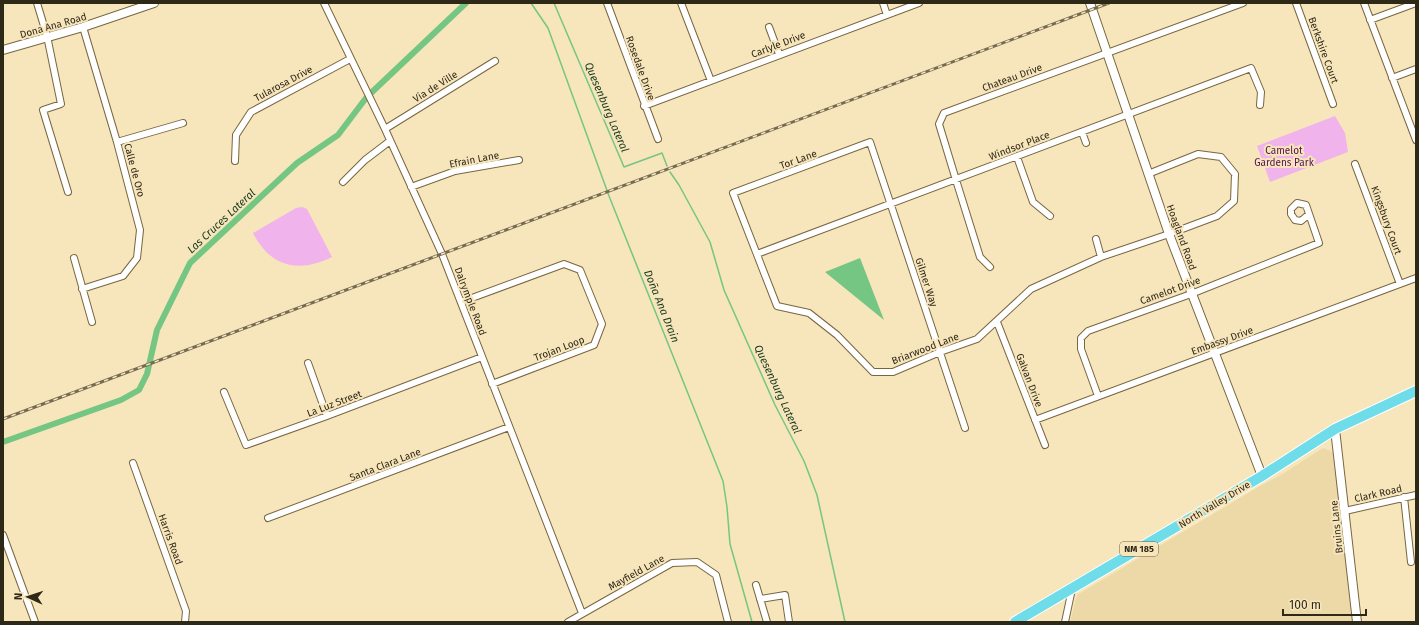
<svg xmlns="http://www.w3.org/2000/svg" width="1419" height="625" viewBox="0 0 1419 625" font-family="'Fira Sans',sans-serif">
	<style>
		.built { fill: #edd8a7 }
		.green { fill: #f0b3ec }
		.water { fill: #75c682 }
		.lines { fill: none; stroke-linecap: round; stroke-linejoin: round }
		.stream { stroke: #75c682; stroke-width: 1.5 }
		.canal { stroke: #75c682; stroke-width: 6 }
		.minor-casing { stroke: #776741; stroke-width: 8 }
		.tertiary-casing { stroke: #776741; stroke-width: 10 }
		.primary-casing { stroke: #fff; stroke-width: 12 }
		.minor { stroke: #fff; stroke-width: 6 }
		.tertiary { stroke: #fff; stroke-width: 8 }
		.primary { stroke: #6fdde9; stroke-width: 10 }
		.rail-casing { stroke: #756b51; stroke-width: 3 }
		.rail { stroke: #f7e5bb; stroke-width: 1.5; stroke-dasharray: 4.5; stroke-linecap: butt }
		.labels { text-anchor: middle; stroke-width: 4; stroke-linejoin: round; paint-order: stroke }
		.shield { fill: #f7e5bb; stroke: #6a6148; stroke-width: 1 }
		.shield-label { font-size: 9px; font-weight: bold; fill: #2e2817 }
		.street-label { font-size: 10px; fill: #2e2817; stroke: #f7e5bb }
		.park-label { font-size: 10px; fill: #500f50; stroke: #f7e5bb }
		.water-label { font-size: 11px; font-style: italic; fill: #17381d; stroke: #f7e5bb }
	</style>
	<rect width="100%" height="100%" fill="#f7e5bb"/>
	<path class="built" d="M1323 448 1331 451 1334 454 1352 622H1070L1077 595 1260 486 1281 475Z"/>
	<path class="green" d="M1335 116 1345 133 1348 152 1270 182 1257 146Z
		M302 207 307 209 332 257C299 273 271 268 253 233L296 208Z"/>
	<path class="water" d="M860 258 884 320 825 272Z"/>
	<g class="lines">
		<path class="stream" d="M531 3 548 28 609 196 723 481 727 507 730 544 752 622
			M554 3 624 167 662 153 667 166
			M670 172 679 185 710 242 724 290 775 405 804 461 817 495 845 622"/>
		<path class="canal" d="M371 93 466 3
			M3 442 121 400 139 390 147 374 157 330 190 263 297 163 338 135 366 98"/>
		<defs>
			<path id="minor" d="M37 3 47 36 61 104 43 110 68 192
				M324 3 385 129 442 254 582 613
				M607 3 658 139
				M681 3 711 81
				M883 3 887 15
				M1296 3 1333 104
				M1364 3 1416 140
				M1370 20 1416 3
				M769 27 779 54
				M1392 78 1416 69
				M644 106 919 3
				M385 129 495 61
				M1082 132 1086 143
				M117 142 183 123
				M1017 157 1033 202 1050 216
				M235 161 236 135 251 112 350 59
				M1355 164 1400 284
				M343 182 365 160 390 141
				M411 187 455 171 519 160
				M1096 239 1101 257
				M757 254 1251 68 1261 92 1260 105
				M74 258 92 322
				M990 267 980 257 956 180 939 124 944 113 1243 3
				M82 289 123 276 137 258 140 230 117 142 83 27
				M461 302 564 264 580 270 602 324 594 345 492 384
				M997 322 1045 445
				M308 363 327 416
				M224 392 246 445 327 416 482 357
				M1098 396 1081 349V338L1088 331 1191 294 1319 243 1306 205 1297 203 1291 209V214L1295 220 1301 221 1308 215
				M1035 420 1416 278
				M965 428 870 142 733 193 777 306 809 313 837 335 873 372H893L940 352 977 339 1031 289 1101 257 1169 234 1217 216 1234 201 1235 174 1221 157 1198 154 1148 174
				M133 463 186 611 185 622
				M1404 497 1411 562
				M1345 511 1416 495
				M268 518 509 427
				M3 535 35 622
				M756 585 767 622
				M760 599 785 595 789 622
				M568 622 672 563 697 562 716 575 728 622
				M1065 622 1072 589"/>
			<path id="tertiary" d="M1090 3 1169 234 1262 476
				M3 50 83 27 154 3
				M1335 429 1357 622"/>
			<path id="primary" d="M1015 622 1262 476 1335 429 1416 391"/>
		</defs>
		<use href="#minor" class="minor-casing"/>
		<use href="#tertiary" class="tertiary-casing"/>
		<use href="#primary" class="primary-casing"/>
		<use href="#minor" class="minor"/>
		<use href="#tertiary" class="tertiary"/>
		<use href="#primary" class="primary"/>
		<defs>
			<path id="rail" d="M3 419 1109 3"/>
		</defs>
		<use href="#rail" class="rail-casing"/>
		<use href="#rail" class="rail"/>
	</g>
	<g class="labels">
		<rect class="shield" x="1120" y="542" width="38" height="14" rx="3"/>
		<g class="shield-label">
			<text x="1139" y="552">NM 185</text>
		</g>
		<g class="street-label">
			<text transform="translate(53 25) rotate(-16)" y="4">Dona Ana Road</text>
			<text transform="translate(778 44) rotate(-21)" y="4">Carlyle Drive</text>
			<text transform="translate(1324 50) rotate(70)" y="4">Berkshire Court</text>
			<text transform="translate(641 68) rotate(70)" y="4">Rosedale Drive</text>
			<text transform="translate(1012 77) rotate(-20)" y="4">Chateau Drive</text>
			<text transform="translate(283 83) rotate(-28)" y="4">Tularosa Drive</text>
			<text transform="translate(435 86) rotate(-32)" y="4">Via de Ville</text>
			<text transform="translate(1019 145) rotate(-21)" y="4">Windsor Place</text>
			<text transform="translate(474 159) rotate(-11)" y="4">Efrain Lane</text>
			<text transform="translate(798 159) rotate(-20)" y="4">Tor Lane</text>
			<text transform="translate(135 170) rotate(75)" y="4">Calle de Oro</text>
			<text transform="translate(1387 220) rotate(70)" y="4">Kingsbury Court</text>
			<text transform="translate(1182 237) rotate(70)" y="4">Hoagland Road</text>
			<text transform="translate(927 282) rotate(72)" y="4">Gilmer Way</text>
			<text transform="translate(1170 290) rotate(-20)" y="4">Camelot Drive</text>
			<text transform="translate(471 301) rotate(69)" y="4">Dalrymple Road</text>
			<text transform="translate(1222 340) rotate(-20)" y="4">Embassy Drive</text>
			<text transform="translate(559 348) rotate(-21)" y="4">Trojan Loop</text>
			<text transform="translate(925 348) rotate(-21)" y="4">Briarwood Lane</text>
			<text transform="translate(1030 380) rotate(69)" y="4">Galvan Drive</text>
			<text transform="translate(334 403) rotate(-21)" y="4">La Luz Street</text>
			<text transform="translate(385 464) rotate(-21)" y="4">Santa Clara Lane</text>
			<text transform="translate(1378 493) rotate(-13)" y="4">Clark Road</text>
			<text transform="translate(1214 504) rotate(-31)" y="4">North Valley Drive</text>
			<text transform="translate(1336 527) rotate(-96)" y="4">Bruins Lane</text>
			<text transform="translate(171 539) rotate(70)" y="4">Harris Road</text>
			<text transform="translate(636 572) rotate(-29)" y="4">Mayfield Lane</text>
		</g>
		<g class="park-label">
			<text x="1284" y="154">Camelot<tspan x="1284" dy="12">Gardens Park</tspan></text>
		</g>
		<g class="water-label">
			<text transform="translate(607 107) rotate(67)" y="4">Quesenburg Lateral</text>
			<text transform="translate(221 221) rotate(-43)" y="4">Las Cruces Lateral</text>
			<text transform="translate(662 306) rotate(68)" y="4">Doña Ana Drain</text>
			<text transform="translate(778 389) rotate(65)" y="4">Quesenburg Lateral</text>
		</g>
	</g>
	<rect width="1419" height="625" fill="none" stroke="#2e2817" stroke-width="8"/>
	<g transform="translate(28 597) rotate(273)" stroke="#f7e5bb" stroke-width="3" paint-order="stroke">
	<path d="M0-3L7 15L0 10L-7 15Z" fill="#2e2817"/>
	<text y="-6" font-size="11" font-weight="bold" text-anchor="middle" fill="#2e2817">N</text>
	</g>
	<path d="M1283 609v6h83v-6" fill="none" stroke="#2e2817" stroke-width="2"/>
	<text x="1289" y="609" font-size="12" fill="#2e2817" stroke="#f7e5bb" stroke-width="3" paint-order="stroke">100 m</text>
</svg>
